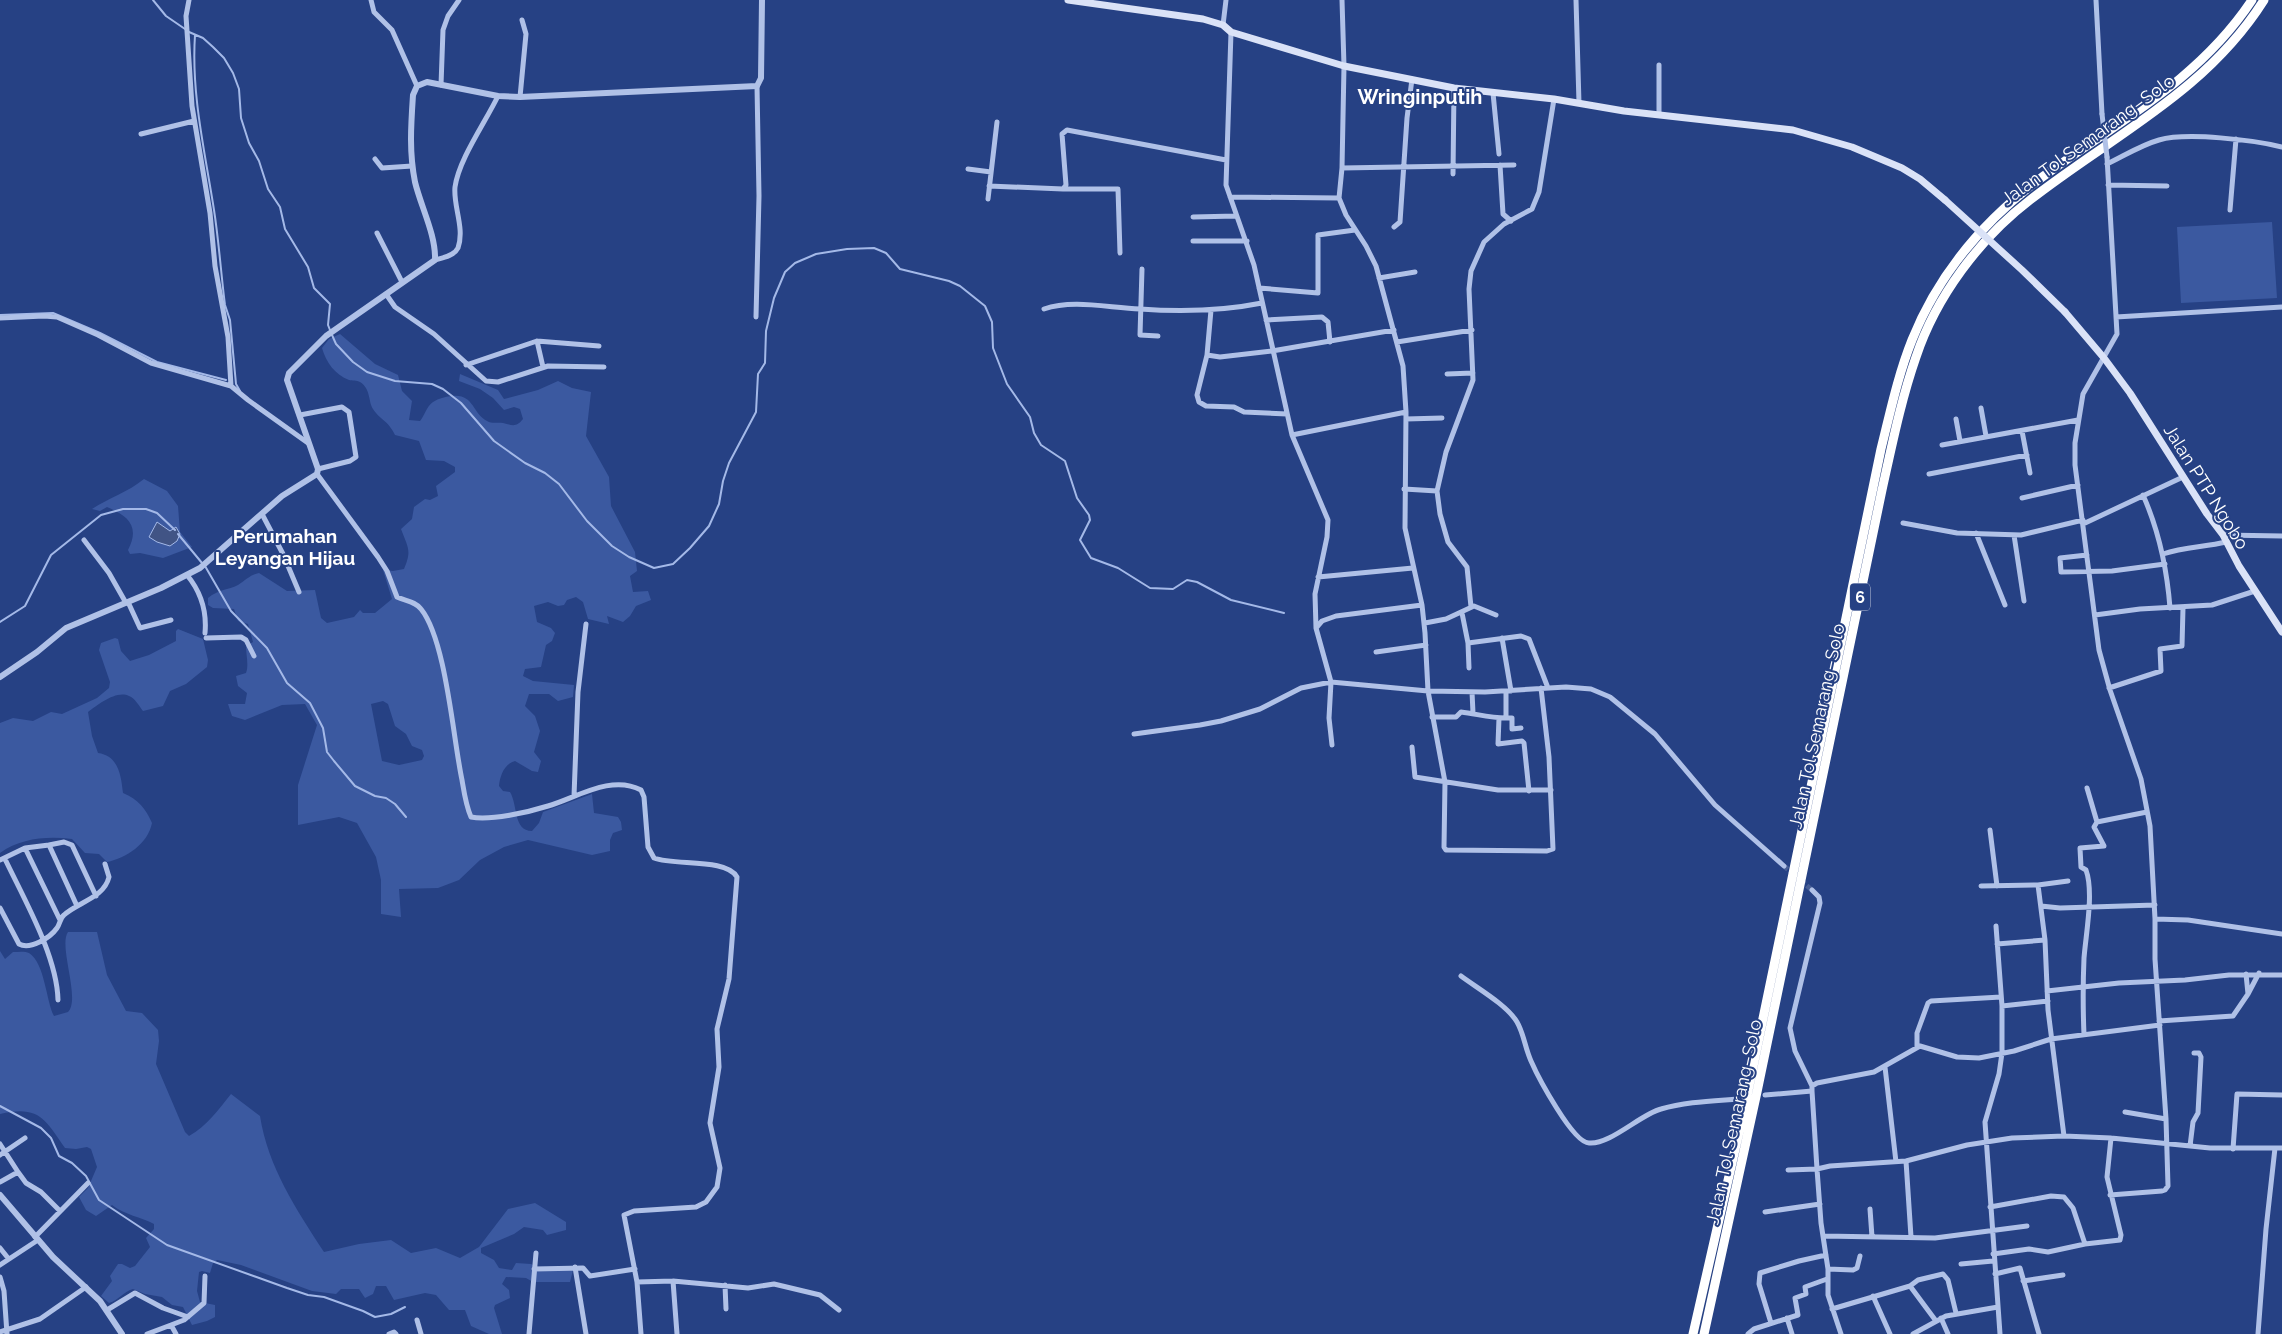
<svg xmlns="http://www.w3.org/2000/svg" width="2282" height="1334" viewBox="0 0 2282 1334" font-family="Raleway,sans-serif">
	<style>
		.green { fill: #3b59a0; fill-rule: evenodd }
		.water { fill: #415485; stroke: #a4b9e8 }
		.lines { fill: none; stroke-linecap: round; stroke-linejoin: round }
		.stream { stroke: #a4b9e8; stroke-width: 2 }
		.minor-tunnel { stroke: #475e96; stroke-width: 5; stroke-dasharray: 5 2.5; stroke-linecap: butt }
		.minor { stroke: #b0c1e7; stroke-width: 5 }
		.tertiary { stroke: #b0c1e7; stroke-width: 6 }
		.secondary { stroke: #dae2f7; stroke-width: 7 }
		.motorway { stroke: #fff; stroke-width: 9 }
		.minor-bridge { stroke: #b0c1e7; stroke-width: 5 }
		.secondary-bridge { stroke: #dae2f7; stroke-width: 7 }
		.labels { text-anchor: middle; stroke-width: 4; stroke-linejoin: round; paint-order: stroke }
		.shield { fill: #264184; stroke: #bec6da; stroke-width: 1 }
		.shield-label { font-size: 16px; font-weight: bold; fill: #fff }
		.street-label { font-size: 18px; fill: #fff; stroke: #264184 }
		.neighbourhood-label { font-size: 19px; font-weight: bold; fill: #fff; stroke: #264184 }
		.quarter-label { font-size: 20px; font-weight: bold; fill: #fff; stroke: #264184 }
	</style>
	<rect width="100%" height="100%" fill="#264184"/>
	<path class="green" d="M2272 222 2277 298 2181 303 2177 227Z
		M340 334 375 364 398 375 402 391 412 401 409 420 420 421C425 415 426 407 433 402 439 398 445 397 451 396 474 393 472 413 487 421 492 424 497 422 503 423 512 425 516 428 523 419L520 409 514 407 504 410 493 398 480 389 459 381 460 374 498 390 504 399 538 390 558 381 572 388 591 392 586 436 609 477 611 506 635 552 637 571 630 576 633 592 648 591 651 600 636 606 630 616 623 622 607 616 609 624 588 619 583 602 576 597 567 600 564 605 558 606 548 602 534 606 537 622 551 628 555 633 552 641 546 645 541 667 525 669 523 676 533 681 574 685 573 697 558 701 549 694H529L525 706 535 716 540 731 534 752 541 761 538 772 532 771 515 761C504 764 500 776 499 786L503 791 510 792C518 805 513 831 532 831L539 823 543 812 592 794 594 813 618 817 621 822 622 830 613 833 610 840V851L592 855 528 840 504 847 480 860 459 880 438 888 399 889 401 917 381 914V880L376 857 357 823 339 817 298 825V785L317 725 305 704 282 705 245 720 232 716 228 704H245L247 693 238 686 236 676 246 673C249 665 246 655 246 646L253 642 248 624 238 621 234 609 213 608 208 605V598C219 589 228 590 238 585 246 580 250 575 259 573L287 591 315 590 321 618 327 623 354 617 360 610 363 613H375L392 599 383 570 393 571 404 569C412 550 408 548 401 529L412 519 414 507 425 499 430 500 438 496 436 486 455 472V467L444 461 426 460 419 441 395 435C388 420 379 419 373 409 368 401 371 389 360 382 357 380 352 381 349 380 335 375 326 362 322 348L329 339ZM383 701 388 704 395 726 406 734 412 746 422 750 424 756 422 760 399 765 382 761 371 704Z
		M144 479 167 491 178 506 180 532 192 547 163 558 140 553 130 554 128 550C140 527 129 516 107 507L100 511 92 509C109 498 128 492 144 479Z
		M178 629 203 639 208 660 207 667 186 684 170 691 163 706 143 711C139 706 135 698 129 696 116 690 98 705 88 712L92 736 98 753C119 756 121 776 123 793 138 799 146 809 152 823 148 844 126 858 107 862L99 854 85 853 72 839C47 836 21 838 0 853V723L13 718 33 721 51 712 62 714 97 698 109 688 110 682 99 650 101 643 115 638 118 639 121 651 130 661 149 655 176 641V631Z
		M68 932H97L107 975 126 1011 142 1013 158 1030 159 1041 156 1064 185 1132 189 1136C207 1126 218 1110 231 1094L260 1116C268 1167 296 1209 324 1252L359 1244 391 1240 411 1253 436 1248 460 1258 479 1247 508 1209 535 1203 566 1222V1230L547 1235 543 1230 524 1227 514 1234 481 1248V1253L494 1260 499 1268 512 1270 516 1263 531 1264 542 1270H573L570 1282H533L526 1278 506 1277 502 1284 509 1290 510 1298 495 1305 494 1308 502 1334H489L471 1326 465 1310H449L436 1295 425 1293 394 1300 386 1286H376L373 1294 365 1298 359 1289H341L336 1294 312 1291 241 1265 217 1260 213 1263 210 1273 202 1271 199 1272 197 1291 200 1302 215 1305V1317L207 1321 192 1325 183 1307 172 1305 162 1297 145 1294 133 1289C123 1292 119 1300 109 1303L101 1296 112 1281 110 1276 118 1264H122L130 1268 135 1266 150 1247 146 1238 154 1229V1224C141 1217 125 1215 112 1205L96 1216 86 1210 79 1197 88 1188 97 1167 91 1149 87 1147 76 1149 65 1148C45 1119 39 1105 0 1114V951L5 959 13 952C18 952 25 951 29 953 45 963 46 1001 54 1016L68 1012C81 999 58 946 68 932Z"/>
	<path class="water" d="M157 522 170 531 176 527 180 534 177 541 170 546 157 542 149 537Z"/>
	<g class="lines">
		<path class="stream" d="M153 0 166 16 185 29
			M189 32 203 38 213 47 224 58 233 73 239 89 241 118 249 143 259 161 268 189 280 207 285 229 308 267 314 288 330 304 328 325 330 330
			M195 35C191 94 205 152 214 210 219 242 221 274 225 305L230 320 236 384 240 391
			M0 315 53 313 100 333 157 362 226 380
			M332 335 336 344 353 362 367 372 395 381 432 384 443 389 461 403 494 441 525 463 545 473 559 484 587 521 612 546 629 557 654 568 673 564 690 548 709 526 719 504 723 481 729 463 756 412 758 374 765 363 766 331 774 298 785 272 795 263 816 254 847 249 874 248 886 253 900 269 949 281 960 286 985 306 992 322 993 348 1007 384 1030 417 1034 433 1041 445 1065 461 1077 498 1089 515 1090 520 1080 540 1091 558 1118 568 1150 588 1173 589 1187 580 1197 582 1231 600 1284 613
			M178 534 202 563
			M205 566 231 611 267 648 287 683 310 703 323 728 327 752 334 761 355 786 375 796 386 798 395 804 406 817
			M0 622 25 606 51 555 101 515 123 509H146L157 513 175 530
			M0 1106 41 1128 51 1138 59 1156 72 1163 86 1176 99 1200 167 1245 287 1288 308 1295 324 1297 363 1311 375 1317 391 1314 405 1307"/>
		<path class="minor-tunnel" d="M1784 866 1812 890"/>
		<path class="minor" d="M189 0 186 16 192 106 210 213 215 266 228 337 231 386
			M371 0 374 12 392 30 417 86
			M1342 0 1344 66 1342 168 1339 198 1346 215 1366 246 1376 266 1403 366 1406 412 1405 528 1422 605 1425 633 1428 691 1445 782 1444 847 1446 850 1547 851 1553 849 1549 757 1541 688
			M1576 0 1579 103
			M2096 0 2102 114
			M1223 25 1226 0
			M1231 32 1226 185 1254 265 1292 435 1328 520 1327 537 1315 594 1316 628
			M441 85 443 30 448 16 459 0
			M1493 93 1499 154
			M520 97 526 34 522 20
			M1659 115V65
			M141 134 194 121
			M2107 157 2117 334 2083 394 2075 443V465L2099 650 2110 690 2141 779 2150 826 2155 919V959L2166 1119 2168 1186 2165 1190 2162 1191 2110 1195
			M375 159 382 168 412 166
			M2107 164C2124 156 2141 145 2159 140 2187 132 2254 140 2282 147
			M1500 165 1503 214 1511 221
			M1342 168 1514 165
			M968 169 991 172
			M1453 174 1454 88
			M2108 185 2167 186
			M989 186 1063 189 1066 185 1062 134 1067 130 1226 160
			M1063 189H1118L1120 253
			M1230 197 1339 198
			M988 199 997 122
			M2230 210 2236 139
			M1193 217 1236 216
			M1394 227 1400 222 1407 118 1412 79
			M377 233 402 282
			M1193 241H1247
			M435 260C442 258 454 256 458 248 465 228 453 206 455 187 459 159 485 123 498 96
			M1142 269 1140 335 1158 336
			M1379 278 1415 272
			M1259 288 1318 293V235L1355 230
			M386 294 395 307 434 334 486 381 498 382 548 366 604 367
			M1044 309C1073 299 1109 308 1140 309 1181 312 1222 311 1262 303
			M1211 310 1207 355 1197 395 1199 402 1206 406 1234 407 1244 412 1287 414
			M756 317 759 196 757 86
			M2116 317 2282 307
			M0 318 44 316 57 317 98 335 151 363 231 386 248 400 308 443
			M1266 320 1322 317 1328 322 1330 342
			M537 341 543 367
			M1397 342 1472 330
			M1207 355 1220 357 1272 351 1394 330
			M466 365 537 341 599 346
			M1447 374 1473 373
			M1981 408 1986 436
			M300 415 342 407 349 412 356 457 350 461 318 469
			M1406 419 1442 418
			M1956 419 1960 441
			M2022 431 2030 473
			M1292 435 1406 412
			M1942 445 2078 420
			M317 474 378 557 387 571 397 597C405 601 415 601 421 609 446 640 453 738 462 780 464 792 466 806 471 817 490 821 529 812 548 806 576 798 611 774 641 790L644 797 648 847 654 858C675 866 726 858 737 877L729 979 717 1029 719 1067 710 1123 720 1168 717 1187 706 1202 696 1207 634 1211 624 1215 637 1282 641 1334
			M1929 474 2027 455
			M1404 489 1437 491
			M2143 495C2159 531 2167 569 2170 608
			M2022 498 2078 485
			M262 514 283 554 299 592
			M1903 523 1957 533 2021 535 2083 520
			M2083 524 2183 477
			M1976 533 2005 605
			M2014 535 2024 601
			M2223 535 2282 536
			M84 540 109 573 126 603
			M2163 554C2184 547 2205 547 2226 542
			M2087 555 2060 558 2061 572 2112 571 2165 564
			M187 575C201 592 207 611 205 633
			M1318 577 1413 568
			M128 602 140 628 171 620
			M1471 607 1467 567 1448 542 1440 514 1437 491 1446 452 1473 380 1469 289 1471 271 1484 242 1504 224 1532 209 1539 192 1554 99
			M1462 613 1468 643 1521 636 1529 639 1548 688
			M2095 615 2140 609 2212 605 2255 591
			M1425 623 1446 619 1474 606 1496 615
			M206 638 241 637 246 640 254 656
			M1502 638 1511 691
			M1468 643 1469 668
			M1376 652 1426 645
			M2109 688 2161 671 2160 649 2182 646 2183 608
			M1472 692 1473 713
			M1432 717H1456L1461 712C1477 714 1490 718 1506 718V691
			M1499 718 1498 744 1522 741 1524 743 1529 791
			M1506 718H1512V729L1521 728
			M1134 734 1200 725 1221 721 1260 709 1301 688 1331 682 1428 691 1485 692 1566 687 1591 689 1610 697 1655 734 1715 805 1784 866
			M1332 745 1329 718 1331 682 1316 628 1322 621 1336 616 1422 605
			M1412 747 1415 777 1498 790H1551
			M2087 788 2097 822
			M574 796 578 692 586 624
			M1990 830 1997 886
			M49 845 64 842 72 845 96 896
			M25 848 49 845 77 906
			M5 859C24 899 57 956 58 1000
			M0 860 25 848 60 920
			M2038 885 2068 881
			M1981 886 2038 885 2045 940 2048 1010 2064 1136
			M1812 890 1819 897 1820 903 1790 1028 1795 1051 1812 1086
			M2041 906 2060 908 2155 905
			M0 908 19 944C30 950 50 938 57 928 60 924 60 918 64 915 78 902 104 898 109 877L105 864
			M2155 919 2188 920 2282 934
			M1996 926 2002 1006V1053L1999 1074 1985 1122 2000 1334
			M1997 944 2045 940
			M2246 974 2248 994
			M1461 976C1477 988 1507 1005 1517 1022 1524 1034 1525 1048 1531 1061 1538 1077 1573 1143 1589 1143 1610 1145 1641 1114 1661 1109 1685 1102 1712 1101 1737 1099
			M2047 991 2119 983 2185 980 2229 975H2282
			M2002 1006 2048 1001
			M2159 1021 2233 1016 2248 994 2259 973
			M2084 1035C2083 1011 2083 981 2084 958 2086 933 2094 892 2086 870L2081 867 2080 848 2104 846 2094 827 2097 822 2147 812
			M1917 1047V1033L1928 1003 1931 1001 2001 997
			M1885 1067 1896 1162
			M1765 1095 1812 1091
			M2125 1112 2166 1119
			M0 1144 18 1172
			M2190 1146 2193 1122 2198 1113 2201 1057 2199 1053H2194
			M2233 1149 2237 1094 2282 1095
			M0 1155 25 1138
			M1906 1161 1911 1237
			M1788 1170 1817 1169 1812 1091V1086L1817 1083 1874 1072 1920 1046 1957 1057 1979 1058 2014 1051 2051 1039 2160 1025
			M0 1182 18 1172 26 1183 41 1192 60 1211
			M1990 1207 2051 1196 2064 1197 2073 1208 2085 1244
			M1870 1209 1872 1237
			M1765 1212 1820 1204
			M1824 1236 1935 1238 2027 1226
			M35 1237 88 1183
			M0 1248 8 1258
			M1993 1254 2029 1249 2048 1252 2085 1244 2120 1240 2121 1235 2107 1177 2111 1138
			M1961 1264 1993 1261
			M0 1265 38 1240
			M575 1267 586 1334
			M534 1269 583 1268 590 1276 635 1269
			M1828 1269 1853 1270 1857 1268 1860 1256
			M1995 1274 2020 1268 2039 1334
			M0 1277 4 1291 7 1334
			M673 1281 677 1334
			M2023 1281 2063 1275
			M637 1282 673 1281 748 1288 774 1284 820 1295 839 1310
			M725 1285 726 1309
			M1910 1286 1918 1280 1943 1274 1948 1280 1956 1313
			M1873 1296 1890 1334
			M1832 1309 1910 1286 1936 1321
			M107 1310 135 1293 163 1308 188 1317
			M1787 1318 1792 1334
			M1941 1318 1948 1334
			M417 1320 421 1334
			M1771 1323 1759 1284 1760 1273 1799 1261 1826 1255
			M171 1325 184 1320 204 1303 205 1276
			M0 1332 40 1319 86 1287
			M147 1334 171 1325 176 1334
			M389 1334 394 1332 396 1334
			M529 1334 536 1253
			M1748 1334 1754 1329 1798 1315 1795 1298 1806 1294 1805 1287 1827 1279
			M1841 1334 1828 1295V1269L1821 1223 1817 1169 1830 1166 1906 1161 1967 1145 2012 1138 2064 1136 2111 1138 2210 1148H2282
			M1913 1334 1946 1316 1998 1307
			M2258 1334 2266 1229 2275 1148"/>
		<path class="tertiary" d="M0 677 37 652 66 628 161 588 200 568 282 496 317 474 318 469 287 380 289 373 326 336 435 260C436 235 421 207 415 182 409 152 411 125 413 95L417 86 427 82 498 96 520 97 757 86 761 78 762 0
			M0 1195 53 1257 100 1301 122 1334"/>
		<path class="secondary" d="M1068 0 1203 19 1223 25 1231 32 1344 66 1454 88 1554 99 1624 111 1793 130 1852 147 1902 168 1920 179 1945 200
			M2065 312 2104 358 2130 393 2207 514 2223 535 2239 566 2282 632"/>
		<path class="motorway" d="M1693 1334 1744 1110 1881 449C1890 413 1898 375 1912 340 1940 270 1991 213 2052 170 2125 118 2201 77 2252 0
			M1704 1334 1757 1092 1882 490C1892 445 1901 400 1916 357 1936 297 1979 239 2030 200 2113 135 2206 92 2264 0"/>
		<path class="minor-bridge" d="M2102 114 2107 157"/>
		<path class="secondary-bridge" d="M1945 200 2022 270 2065 312"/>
	</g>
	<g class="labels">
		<rect class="shield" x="1850" y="583.5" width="20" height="27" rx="4"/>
		<g class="shield-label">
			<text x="1860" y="603">6</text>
		</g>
		<g class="street-label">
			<text transform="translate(2088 140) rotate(-36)" y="6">Jalan Tol Semarang–Solo</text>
			<text transform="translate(2206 487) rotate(58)" y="6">Jalan PTP Ngobo</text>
			<text transform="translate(1817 726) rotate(-78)" y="6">Jalan Tol Semarang–Solo</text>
			<text transform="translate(1734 1122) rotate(-78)" y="6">Jalan Tol Semarang–Solo</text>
		</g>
		<g class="neighbourhood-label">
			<text x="285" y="543">Perumahan<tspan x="285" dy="22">Leyangan Hijau</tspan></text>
		</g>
		<g class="quarter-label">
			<text x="1420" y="104">Wringinputih</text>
		</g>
	</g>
</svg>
